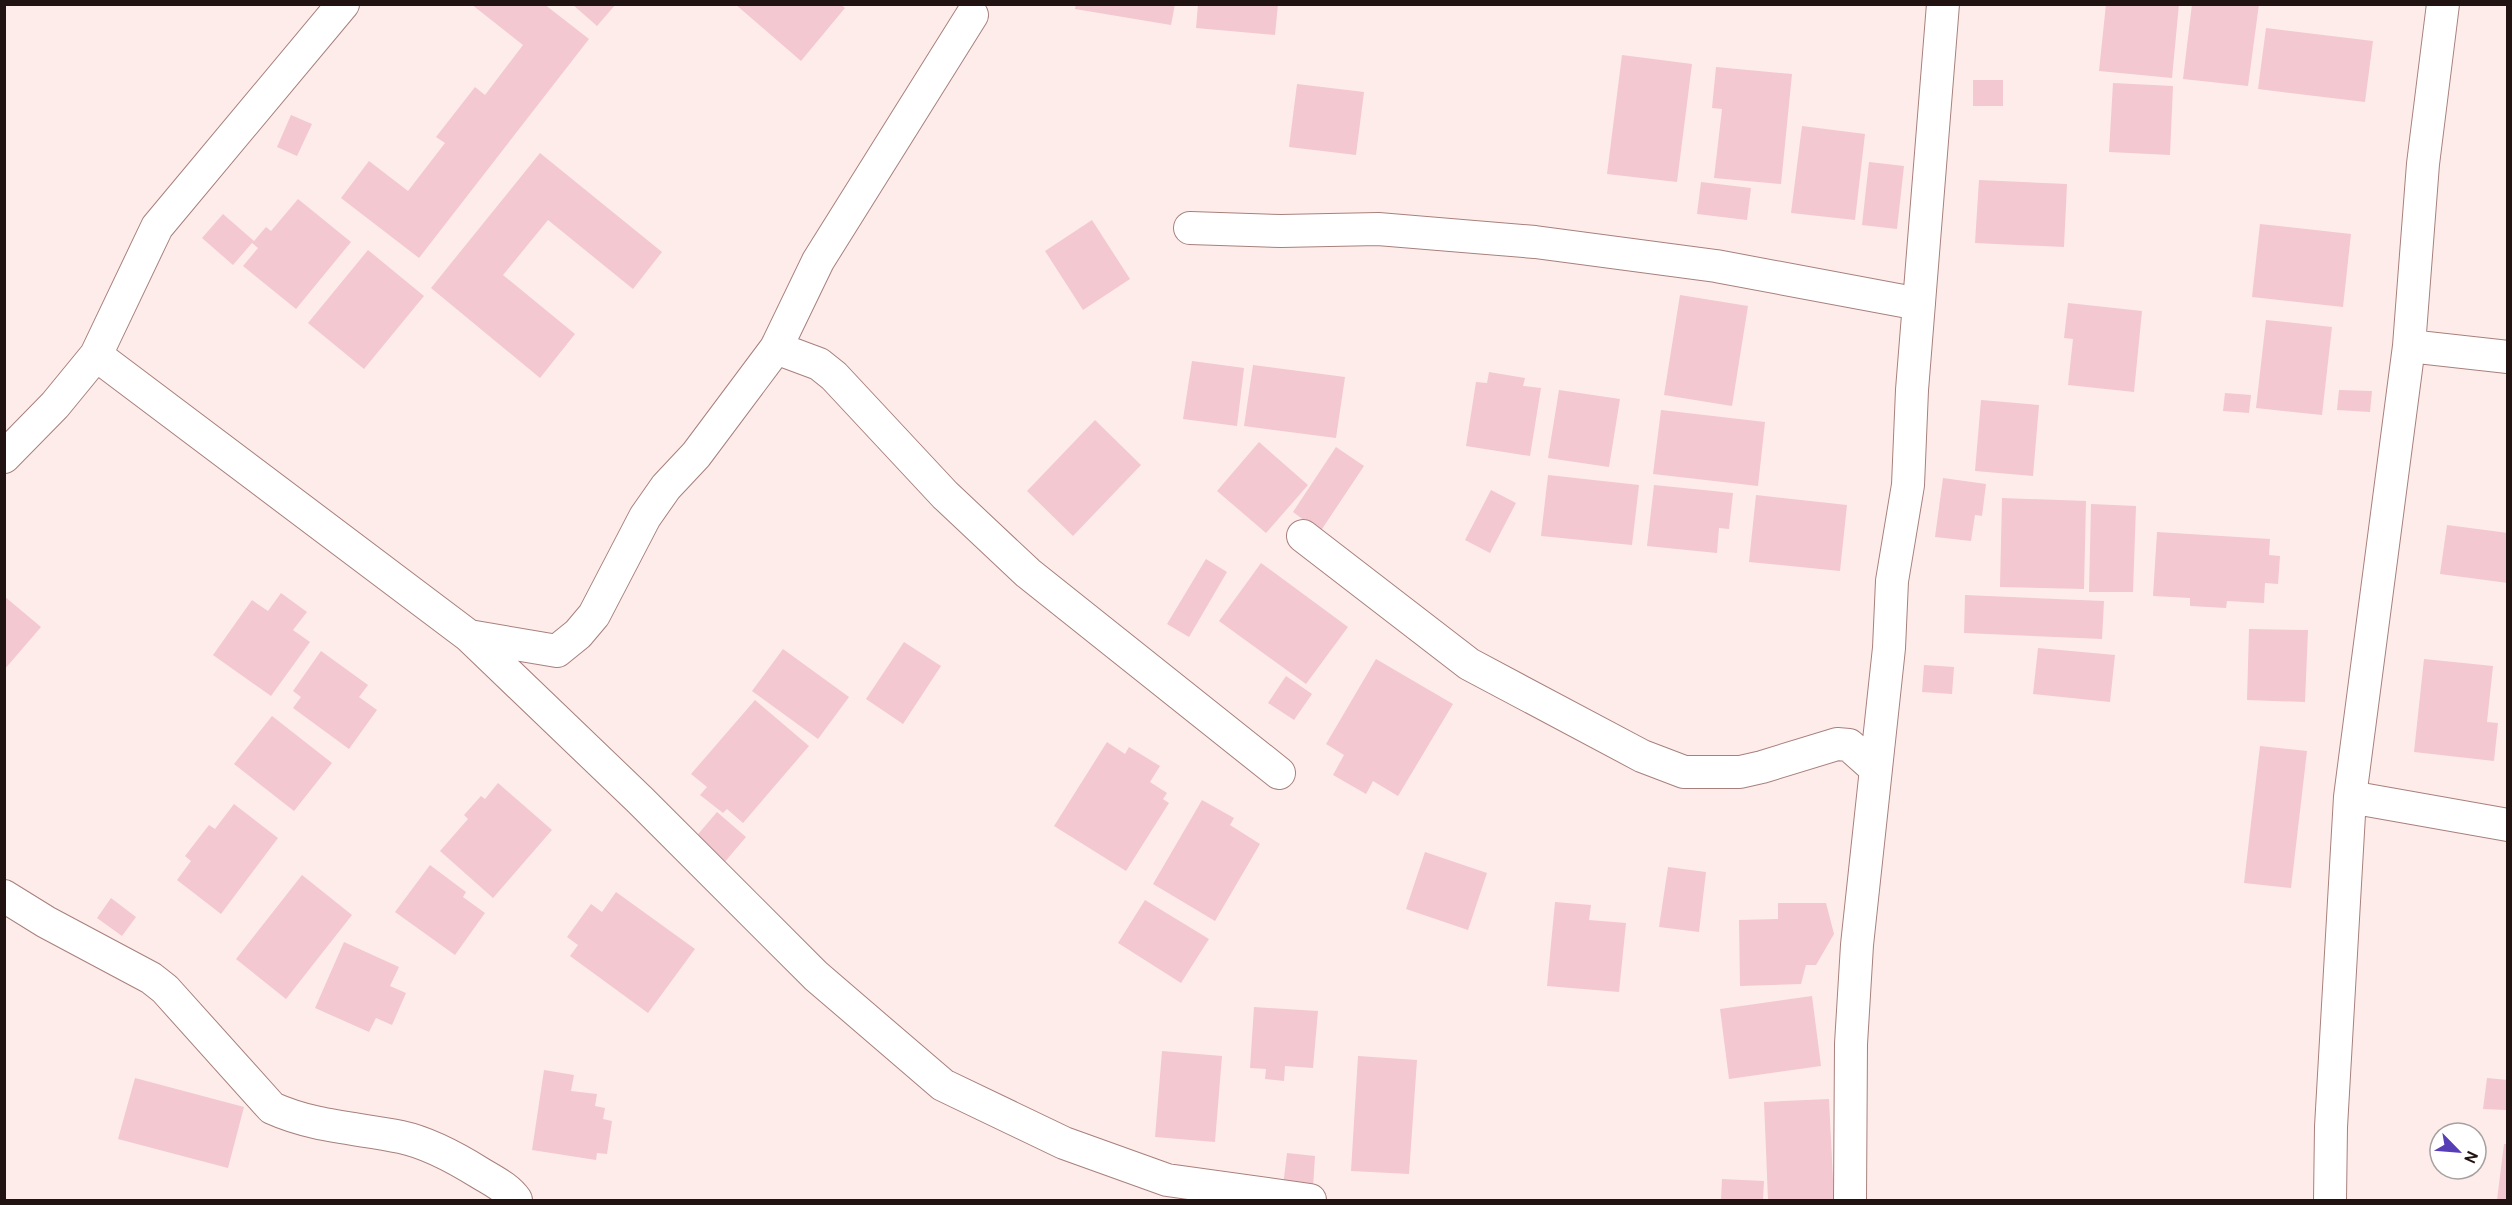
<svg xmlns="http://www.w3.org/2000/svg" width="2512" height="1205" viewBox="0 0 2512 1205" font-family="Cabin,sans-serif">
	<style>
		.building { fill: #f3c8d0 }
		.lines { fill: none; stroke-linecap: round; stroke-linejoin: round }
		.street-casing { stroke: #a7807c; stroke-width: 34 }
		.street { stroke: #fff; stroke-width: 32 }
	</style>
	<rect width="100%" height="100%" fill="#feecea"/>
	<path class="building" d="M471 4H544L589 39 419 258 341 198 369 161 408 191 445 143 436 137 475 87 485 95 523 45Z
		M572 4H616L597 26Z
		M735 4H840L845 8 801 61Z
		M1076 4H1175L1171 25 1075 9Z
		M1198 4H1278L1275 35 1196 28Z
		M2106 4H2179L2172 78 2099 71Z
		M2192 4H2259L2248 86 2183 79Z
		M2266 28 2373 41 2365 102 2258 89Z
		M1622 55 1692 64 1677 182 1607 174Z
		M1716 67 1792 74 1781 184 1714 178 1722 109 1712 108Z
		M1973 80H2003V106H1973Z
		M2113 83 2173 86 2170 155 2109 152Z
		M1297 84 1364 92 1356 155 1289 147Z
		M291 115 312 124 297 156 277 147Z
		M1802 126 1865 134 1855 220 1791 213Z
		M540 153 662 252 633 289 548 220 503 275 575 334 540 378 431 288Z
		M1869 162 1904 166 1897 229 1862 225Z
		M1979 180 2067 184 2064 247 1975 243Z
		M1701 182 1751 188 1747 220 1697 214Z
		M298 199 351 242 296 309 243 266 258 248 252 243 233 265 202 238 223 214 254 241 266 227 271 231Z
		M1092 220 1130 279 1083 310 1045 251Z
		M2260 224 2351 234 2343 307 2252 297Z
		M368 250 424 296 364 369 308 323Z
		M1680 295 1748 306 1732 406 1664 395Z
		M2068 303 2142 311 2134 392 2068 385 2073 339 2064 338Z
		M2266 320 2332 327 2322 415 2256 408Z
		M1192 361 1244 368 1237 426 1183 419Z
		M1253 365 1345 377 1336 438 1244 426Z
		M1489 372 1525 378 1523 386 1541 388 1530 456 1466 446 1476 382 1487 383Z
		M1559 390 1620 399 1609 467 1548 458Z
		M2339 390 2372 391 2370 412 2337 410Z
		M2225 393 2251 395 2249 413 2223 411Z
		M1981 400 2039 405 2033 476 1975 471Z
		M1661 410 1765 422 1758 486 1653 474Z
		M1095 420 1141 465 1073 536 1027 491Z
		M1259 442 1308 485 1266 533 1217 491Z
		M1336 447 1364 466 1320 532 1293 512Z
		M1548 475 1639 485 1632 545 1541 536Z
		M1943 478 1986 484 1982 516 1975 515 1971 541 1935 537Z
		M1654 485 1733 493 1729 529 1719 528 1717 553 1647 546Z
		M1491 490 1516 503 1490 553 1465 540Z
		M1756 495 1847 505 1840 571 1749 562Z
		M2002 498 2086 501 2084 589 2000 587Z
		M2091 504 2136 506 2133 592H2089Z
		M2447 525 2508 533V583L2440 574Z
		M2157 532 2270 539 2269 555 2280 556 2278 584 2265 583 2264 603 2227 601 2226 608 2190 606V598L2153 596Z
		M1206 559 1227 572 1189 637 1167 624Z
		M1261 563 1348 627 1306 684 1219 621Z
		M281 593 307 612 293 630 310 642 271 696 213 655 252 600 268 611Z
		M1965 595 2104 601 2102 639 1964 633Z
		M4 596 41 627 4 670Z
		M2249 629 2308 630 2305 702 2247 700Z
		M904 642 941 666 903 724 866 699Z
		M2038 648 2115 655 2110 702 2033 694Z
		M783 649 849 697 818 739 752 691Z
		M321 651 368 685 359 697 377 710 349 749 293 708 301 697 293 691Z
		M1376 659 1453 704 1398 796 1373 781 1366 794 1333 775 1344 755 1326 744Z
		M2424 659 2493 666 2487 722 2498 723 2494 761 2414 752Z
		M1924 665 1954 667 1952 694 1922 692Z
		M1286 676 1312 694 1294 720 1268 703Z
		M755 700 809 746 743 823 727 809 723 813 700 795 707 787 691 774Z
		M272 716 332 763 294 811 234 764Z
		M1107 742 1125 754 1129 747 1160 766 1150 782 1167 793 1163 799 1169 803 1126 871 1054 826Z
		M2260 746 2307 751 2291 888 2244 883Z
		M498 783 552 830 493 898 440 851 468 819 464 815 481 796 485 799Z
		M1202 800 1234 818 1230 825 1260 844 1215 921 1153 884Z
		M234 804 278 838 221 914 177 880 191 861 185 856 209 825 215 829Z
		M717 812 746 837 723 864 694 839Z
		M1425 852 1487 873 1468 930 1406 909Z
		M430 865 466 892 463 897 485 913 455 955 395 912Z
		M1668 867 1706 872 1699 932 1659 927Z
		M302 875 352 915 286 999 236 959Z
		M616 892 695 949 648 1013 570 956 578 945 567 937 591 904 602 912Z
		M111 898 136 917 122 936 97 918Z
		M1145 900 1209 939 1181 983 1118 943Z
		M1555 902 1591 905 1589 920 1626 923 1619 992 1547 986Z
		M1778 903H1826L1834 934 1816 965H1806L1801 984 1740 986 1739 920 1778 919Z
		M344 942 399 967 390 986 406 993 392 1025 376 1018 369 1032 315 1008Z
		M1812 996 1821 1066 1729 1079 1720 1009Z
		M1254 1007 1318 1011 1313 1068 1285 1066 1284 1081 1265 1079 1266 1069 1250 1068Z
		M1162 1051 1222 1056 1215 1142 1155 1137Z
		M1358 1056 1417 1060 1409 1174 1351 1171Z
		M544 1070 574 1075 571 1091 597 1094 595 1106 605 1108 603 1119 612 1121 607 1154 597 1153 596 1160 532 1150Z
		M135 1078 244 1107 228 1168 118 1139Z
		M2487 1078 2508 1080 2507 1110 2483 1109Z
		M1829 1099 1834 1200H1768L1764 1102Z
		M2504 1144H2508V1200H2497Z
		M1287 1153 1315 1156 1313 1188 1283 1186Z
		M1722 1179 1764 1181 1763 1200H1721Z"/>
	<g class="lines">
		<defs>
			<path id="street" d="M1190 228 1281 231 1378 229 1535 242 1716 266 1919 304
				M2409 346 2508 357
				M776 348 819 364 834 376 945 495 1028 573 1279 773
				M96 355 469 636 640 800 816 976 943 1085 1064 1143 1167 1180 1310 1200
				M4 457 55 405 96 355 157 227 343 4
				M1303 536 1469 664 1642 756 1684 772H1740L1762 767 1837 744 1849 745 1876 769
				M469 636 557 651 578 634 594 615 645 517 666 487 696 455 776 348 818 261 972 15
				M2350 797 2508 825
				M4 896 46 922 151 978 165 989 272 1108C314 1127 357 1128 401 1137 429 1143 456 1158 480 1173 493 1181 508 1188 516 1200
				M1850 1200 1851 1044 1857 945 1889 648 1892 581 1908 485 1912 390 1943 4
				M2330 1200 2331 1127 2350 797 2409 346 2423 164 2443 4"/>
		</defs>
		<use href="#street" class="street-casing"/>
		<use href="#street" class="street"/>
	</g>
	<rect width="2512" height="1205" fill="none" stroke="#211311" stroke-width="12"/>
	<g transform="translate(2458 1151) rotate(115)"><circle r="28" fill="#ffffff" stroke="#a6a1a0" stroke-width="1.5"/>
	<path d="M0-4.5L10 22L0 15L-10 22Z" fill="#573eb6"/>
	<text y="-9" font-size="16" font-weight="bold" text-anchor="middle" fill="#211311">N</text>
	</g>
</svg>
